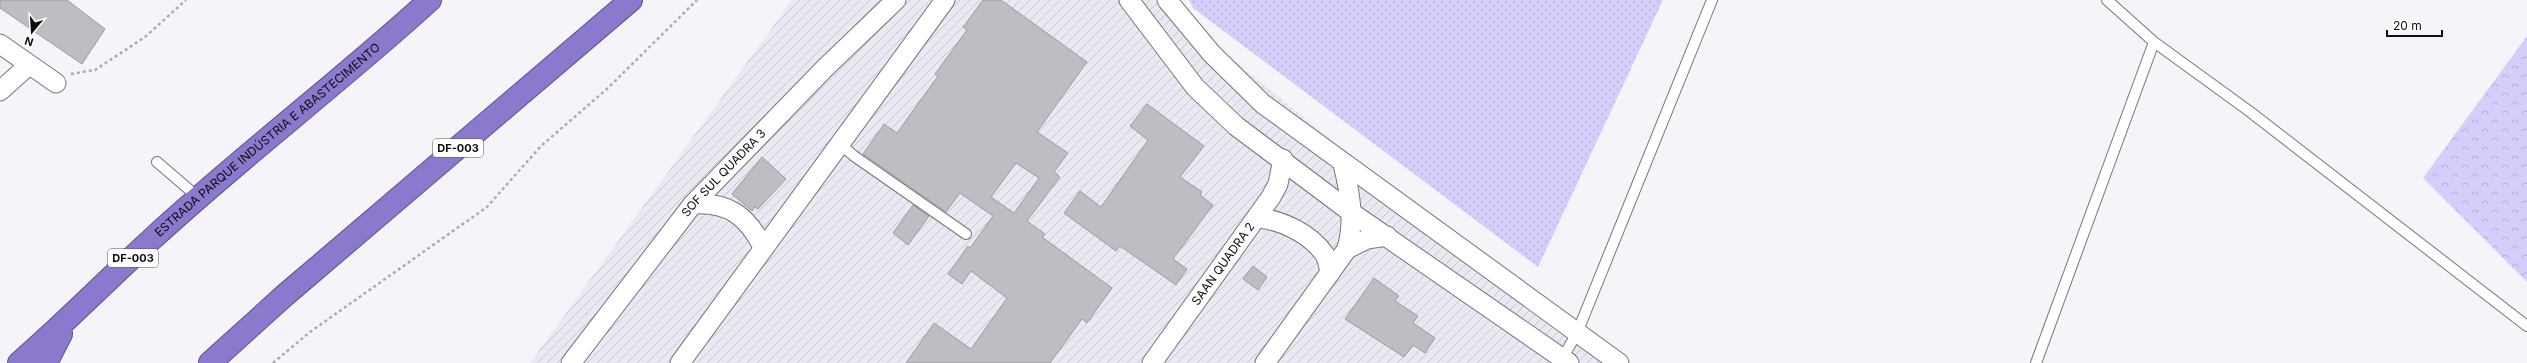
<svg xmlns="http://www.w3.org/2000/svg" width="2527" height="363" viewBox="0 0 2527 363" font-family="Inter,sans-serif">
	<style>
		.industrial { fill: url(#industrial-furrows) }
		.grass { fill: url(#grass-dots) }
		.forest { fill: url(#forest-crowns) }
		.building { fill: #bebdc2; stroke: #9c9ca0; fill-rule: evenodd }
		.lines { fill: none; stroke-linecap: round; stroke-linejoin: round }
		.lane-casing { stroke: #77767a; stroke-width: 12 }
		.street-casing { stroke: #77767a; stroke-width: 21 }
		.highway-casing { stroke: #60538a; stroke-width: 24 }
		.path { stroke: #acacb0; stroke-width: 2.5; stroke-dasharray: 3 3; stroke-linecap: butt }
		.lane { stroke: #fff; stroke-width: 10 }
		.street { stroke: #fff; stroke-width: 19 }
		.highway { stroke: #8c78cd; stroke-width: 22 }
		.labels { text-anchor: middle; stroke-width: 3.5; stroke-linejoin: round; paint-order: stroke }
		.shield { fill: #fff; stroke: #565657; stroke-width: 1 }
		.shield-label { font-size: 11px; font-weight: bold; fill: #0d0d0f }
		.street-label { font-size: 12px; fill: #0d0d0f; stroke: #fff }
	</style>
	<defs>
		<pattern id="industrial-furrows" width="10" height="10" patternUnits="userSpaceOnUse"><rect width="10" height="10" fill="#eae8f3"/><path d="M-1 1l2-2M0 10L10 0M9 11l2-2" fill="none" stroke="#c8c6cf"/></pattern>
		<pattern id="grass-dots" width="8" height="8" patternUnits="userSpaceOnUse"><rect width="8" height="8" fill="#d6cefa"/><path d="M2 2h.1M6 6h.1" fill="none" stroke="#b6b0d5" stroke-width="1.8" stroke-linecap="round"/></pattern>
		<pattern id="forest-crowns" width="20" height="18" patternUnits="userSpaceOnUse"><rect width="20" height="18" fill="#d6cefa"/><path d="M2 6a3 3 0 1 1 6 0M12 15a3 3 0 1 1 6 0" fill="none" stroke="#b6b0d5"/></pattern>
	</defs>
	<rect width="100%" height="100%" fill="#f4f4f9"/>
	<path class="industrial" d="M792 0H1160L1604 363H530Z"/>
	<path class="grass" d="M1189 0H1663L1538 267 1193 8Z"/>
	<path class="forest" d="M2527 36V282L2423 178Z"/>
	<path class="building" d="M0 0H67L105 29 82 64 0 8Z
		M983 0H1001L1087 62 1037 132 1068 153 1054 172 1060 177 1027 221 1045 234 1042 237 1112 288 1087 323 1082 319 1050 363H906L934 323 971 349 1007 298 971 271 962 284 948 274 968 246 970 248 993 216 960 193 946 212 863 154 884 124 897 133 938 76 935 74 967 30 963 27ZM1016 163 1039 178 1014 213 991 197Z
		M1147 104 1204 146 1180 177 1202 192 1200 195 1213 205 1173 259 1187 269 1176 285 1120 246 1116 251 1064 213 1080 191 1101 207 1148 140 1130 126Z
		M762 157 786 179 758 209 755 207 752 211 732 194Z
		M913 205 929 216 908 245 893 233Z
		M1253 266 1267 277 1258 290 1243 279Z
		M1374 278 1399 296 1395 301 1418 316 1413 323 1435 338 1425 353 1413 345 1404 357 1345 319Z"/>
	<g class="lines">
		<defs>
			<path id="lane" d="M2107 0 2154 42 2249 111 2527 326
				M840 144 854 156 966 234
				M157 162 199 198
				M1562 359 1577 333 1712 0
				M2036 363 2154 42"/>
			<g id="street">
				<path d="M1129 0 1195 87 1236 126 1352 213 1569 363"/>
				<path d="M1167 0 1212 54 1263 104 1619 363"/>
				<path d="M0 44 56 83"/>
				<path d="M0 91 29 65"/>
				<path d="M693 204C729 202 747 216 763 247"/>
				<path d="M1258 218C1282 220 1311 234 1325 255 1328 260 1329 268 1330 273"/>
				<path d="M1347 249 1367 239 1387 236"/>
				<path id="s1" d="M571 363 693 204 825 68 896 0"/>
				<path d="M680 363 945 0"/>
				<path id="s2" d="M1152 363 1271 197 1278 184 1283 159"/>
				<path d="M1265 363 1347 249C1355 219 1350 193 1343 164"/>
			</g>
			<g id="highway">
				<path id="s3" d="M19 363C65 323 107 280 152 239 242 156 340 82 430 0"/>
				<path d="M46 363 61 334"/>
				<path d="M210 363 284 296 631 0"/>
			</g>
		</defs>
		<use href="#lane" class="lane-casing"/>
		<use href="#street" class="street-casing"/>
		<use href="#highway" class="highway-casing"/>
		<path class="path" d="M71 74 95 70 145 37 186 0
			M273 363 310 332 487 207 541 146 608 88 697 0"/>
		<use href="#lane" class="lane"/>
		<use href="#street" class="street"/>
		<use href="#highway" class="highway"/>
	</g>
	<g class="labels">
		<g class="shield">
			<rect x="433" y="139" width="50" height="18" rx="3"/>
			<rect x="108" y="249" width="50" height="18" rx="3"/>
		</g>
		<g class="shield-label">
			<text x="458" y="152">DF-003</text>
			<text x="133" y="262">DF-003</text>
		</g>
		<g class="street-label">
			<text dy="4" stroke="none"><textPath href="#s3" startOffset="334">ESTRADA PARQUE INDÚSTRIA E ABASTECIMENTO</textPath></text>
			<text dy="4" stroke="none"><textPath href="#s1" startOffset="244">SOF SUL QUADRA 3</textPath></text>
			<text dy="4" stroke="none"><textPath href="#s2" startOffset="122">SAAN QUADRA 2</textPath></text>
		</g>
	</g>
	<g transform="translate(32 32) rotate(198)" stroke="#ffffff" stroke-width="3" paint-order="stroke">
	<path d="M0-3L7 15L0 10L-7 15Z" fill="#0d0d0f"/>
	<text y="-6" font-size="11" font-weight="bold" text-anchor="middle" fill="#0d0d0f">N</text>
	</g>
	<path d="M2387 30v6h55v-6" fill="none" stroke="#0d0d0f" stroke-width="2"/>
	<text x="2393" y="30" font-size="12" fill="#0d0d0f" stroke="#ffffff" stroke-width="3" paint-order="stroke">20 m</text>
</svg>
